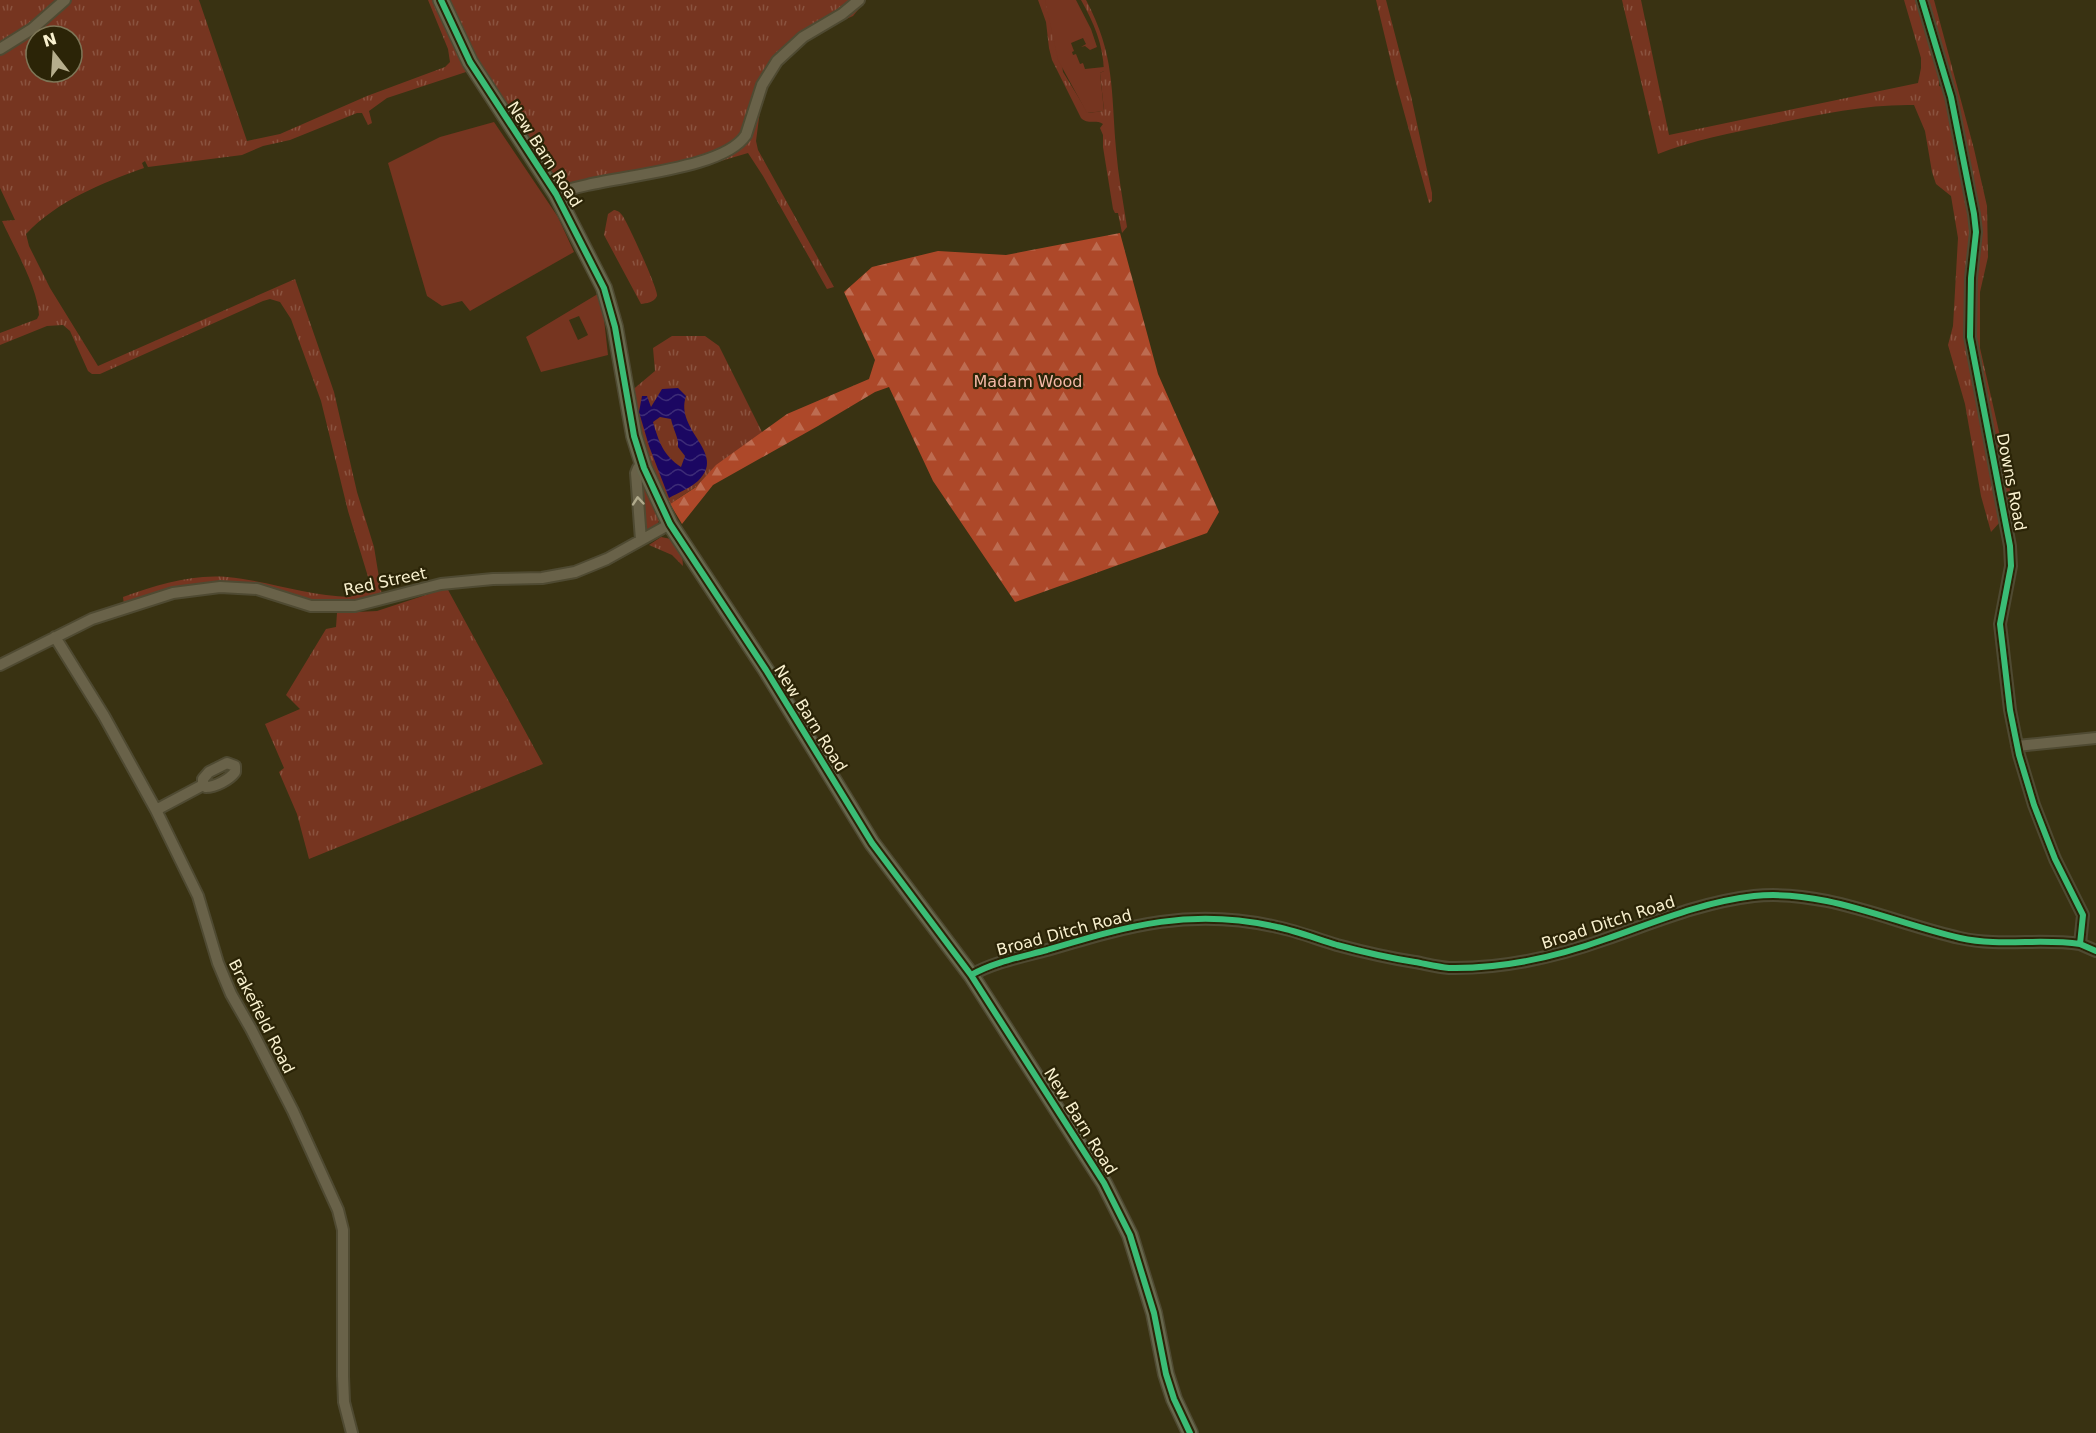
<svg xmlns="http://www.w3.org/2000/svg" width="2096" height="1433" viewBox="0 0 2096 1433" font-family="'DejaVu Sans',sans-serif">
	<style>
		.grass { fill: url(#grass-tufts); fill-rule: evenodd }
		.forest { fill: url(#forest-firs) }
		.garden { fill: #763520; fill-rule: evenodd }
		.water { fill: url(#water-waves); fill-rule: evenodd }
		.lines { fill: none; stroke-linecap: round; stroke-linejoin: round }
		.street-casing { stroke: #4f4a32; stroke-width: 14 }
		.secondary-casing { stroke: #4f4a32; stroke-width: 18 }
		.street { stroke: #696249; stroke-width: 10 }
		.secondary { stroke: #67674d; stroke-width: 15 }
		.cycleway-casing { stroke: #2b2407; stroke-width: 10 }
		.cycleway { stroke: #3abd76; stroke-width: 6 }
		.oneway { stroke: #b1aa8c }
		.labels { text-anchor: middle; stroke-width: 4.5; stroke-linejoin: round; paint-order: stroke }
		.street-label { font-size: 16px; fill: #f9f1cf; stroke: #2b2407 }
		.park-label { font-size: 16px; fill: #f4b8a7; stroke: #2b2407 }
	</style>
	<defs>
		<pattern id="grass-tufts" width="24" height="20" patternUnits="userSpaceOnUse" patternTransform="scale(1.5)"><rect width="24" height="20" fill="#763520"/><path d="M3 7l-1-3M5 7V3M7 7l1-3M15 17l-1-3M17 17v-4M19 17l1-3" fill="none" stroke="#8a533f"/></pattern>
		<pattern id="forest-firs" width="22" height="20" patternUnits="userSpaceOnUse" patternTransform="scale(1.5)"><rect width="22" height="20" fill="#ad4829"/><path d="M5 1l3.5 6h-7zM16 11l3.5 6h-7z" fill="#bd6c51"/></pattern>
		<pattern id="water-waves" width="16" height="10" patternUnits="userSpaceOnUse" patternTransform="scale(1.5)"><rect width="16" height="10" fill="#1b0762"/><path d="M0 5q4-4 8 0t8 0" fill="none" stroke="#3d2c77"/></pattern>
	</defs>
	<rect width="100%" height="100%" fill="#393212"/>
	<path class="grass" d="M0 0H61L27 31 0 47Z
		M69 0H199L247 141 280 134 367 96 445 67 450 62 448 49 428 0H438L468 70 466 72 387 98 369 111 372 123 368 125 362 113H357L290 140 263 146 242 155 148 167 145 161 142 163 144 168C102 183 57 201 26 234L29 246 50 288 98 366 295 279 334 392 357 492 374 547 382 596 361 604H315L240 586 124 605 123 597C157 585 191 574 227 577 268 581 309 596 350 597L364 590 369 580 348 511 321 401 291 319 280 302 270 299 263 301 100 374H92L88 371 70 331 63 325 47 326 0 345V333L37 319 39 315C38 288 14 247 2 221L15 220 0 188V51ZM36 36H72V72H36Z
		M445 0H856L787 48 741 136 718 153 632 173 558 184 479 69Z
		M862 0H866L853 16 822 30 802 42 784 59 781 67 772 72 767 82 761 103 756 141 758 150 834 287 827 289 763 176 748 153 704 166 734 150 748 138 765 82 770 72 786 53 816 30 849 13Z
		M1038 0H1053L1063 72 1088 113 1103 111 1104 110 1100 73 1104 71C1103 44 1094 23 1081 0H1086C1115 55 1111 89 1116 149 1118 175 1123 201 1127 227L1122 233 1118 213H1115L1113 209 1103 147V135L1100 128 1103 124C1096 119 1088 125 1081 118L1052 60 1049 48 1046 22Z
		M1376 0H1386L1411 96 1432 193V201L1429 203 1396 83Z
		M1622 0H1641L1669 135 1918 83 1921 68V58L1904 0H1920L1940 71 1939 86 1945 88 1972 226 1966 296 2000 522 1991 532 1981 496 1965 404 1948 345 1953 326 1958 238 1951 196 1936 184 1932 172 1925 131 1914 105C1865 104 1817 115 1769 125 1732 133 1693 140 1658 154Z
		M1925 0H1934L1974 149 1987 206 1988 257 1980 292V348L2007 467 2011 500 2006 501 1972 339 1977 232Z
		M614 210C618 211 619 211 622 215 627 221 659 291 657 296 654 303 646 303 641 304L604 235 608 214Z
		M672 336H705L719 346 766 440 670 504 651 465 630 392 655 371 653 348Z
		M639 475 660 518 657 526 645 532Z
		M661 537 671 539 682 554 683 566 672 555 649 545Z
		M447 588 543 764 309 859 297 814 279 772 284 768 265 724 300 709 286 695 326 629 336 627 337 613 377 611Z"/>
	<path class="forest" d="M1120 233 1158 374 1219 512 1207 533 1015 602 933 481 889 387 875 392 818 426 713 485 682 524 670 504 696 487 716 465 787 414 869 379 875 360 844 292 872 267 938 251 1006 255Z"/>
	<path class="garden" d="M1045 0H1076L1091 29 1097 47 1090 50 1085 46 1081 47 1086 44 1083 38 1071 43 1074 51 1072 52 1073 55 1076 54 1080 64 1083 63 1085 69 1104 67V71L1100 73 1104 111 1087 113 1058 60Z
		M494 122 558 217 574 252 470 311 462 301 442 306 427 296 388 163 440 137Z
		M601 292 608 355 541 372 526 337ZM579 316 588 335 578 340 569 320Z"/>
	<path class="water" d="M678 388 686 396C674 431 728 453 698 481 690 488 678 493 669 498L649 446 639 412 642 396H647L651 407 662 389ZM660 417 671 419C673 429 679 438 678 447L685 456 681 467C663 455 659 442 653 422Z"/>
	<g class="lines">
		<defs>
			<path id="street" d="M1922 0 1951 97 1974 214 1976 232 1971 278 1970 337 2010 546 2011 566 2000 624 2010 710 2019 755 2034 805 2055 859 2083 915 2080 944 2096 951
				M0 49 32 29 65 0
				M556 194C602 175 721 173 746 135L762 85 777 61 803 37 842 14 859 0
				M641 540 636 473 638 468 643 465
				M55 637 104 716 156 810 198 896 218 963 231 994 251 1029 293 1111 338 1210 343 1230V1376L344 1402 352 1433
				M0 665 92 619 173 593 220 587 257 589 311 606H355L441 584 493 579 542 578 575 572 607 559 670 524
				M2017 746 2096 738
				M156 810 203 785 206 787C215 787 229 780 235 772V766L227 763 209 772 203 779V785
				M971 975C994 962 1021 957 1047 950 1128 926 1191 907 1277 927 1297 931 1317 939 1337 945 1363 952 1389 958 1415 962 1426 964 1438 967 1449 968 1503 969 1556 957 1606 939 1655 922 1702 902 1754 896 1825 889 1893 923 1960 938 2000 947 2040 938 2080 944"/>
			<path id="secondary" d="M441 0 470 62 556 194 604 288 615 327 634 436 644 468 670 524 766 670 872 843 971 975 1104 1183 1130 1235 1154 1313 1166 1374 1174 1399 1190 1433"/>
		</defs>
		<use href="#street" class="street-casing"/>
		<use href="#secondary" class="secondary-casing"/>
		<use href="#street" class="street"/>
		<use href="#secondary" class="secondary"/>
		<defs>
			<path id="cycleway" d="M441 0 470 62 556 194 604 288 615 327 634 436 644 468 670 524 766 670 872 843 971 975 1104 1183 1130 1235 1154 1313 1166 1374 1174 1399 1190 1433
				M1922 0 1951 97 1974 214 1976 232 1971 278 1970 337 2010 546 2011 566 2000 624 2010 710 2019 755 2034 805 2055 859 2083 915 2080 944 2096 951
				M971 975C994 962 1021 957 1047 950 1128 926 1191 907 1277 927 1297 931 1317 939 1337 945 1363 952 1389 958 1415 962 1426 964 1438 967 1449 968 1503 969 1556 957 1606 939 1655 922 1702 902 1754 896 1825 889 1893 923 1960 938 2000 947 2040 938 2080 944"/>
		</defs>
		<use href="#cycleway" class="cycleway-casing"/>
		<use href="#cycleway" class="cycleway"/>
	</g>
	<defs><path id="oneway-chevron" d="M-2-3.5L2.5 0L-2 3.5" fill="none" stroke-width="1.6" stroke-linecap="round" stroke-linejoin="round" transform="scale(1.5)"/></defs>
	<use class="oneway" href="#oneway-chevron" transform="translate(638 501) rotate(-95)"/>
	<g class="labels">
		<g class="street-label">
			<text transform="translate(545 154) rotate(57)" y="6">New Barn Road</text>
			<text transform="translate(2012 482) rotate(79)" y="6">Downs Road</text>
			<text transform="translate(385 581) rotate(-12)" y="6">Red Street</text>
			<text transform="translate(811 718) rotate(58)" y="6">New Barn Road</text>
			<text transform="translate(1608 922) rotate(-18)" y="6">Broad Ditch Road</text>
			<text transform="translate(1064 932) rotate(-15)" y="6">Broad Ditch Road</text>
			<text transform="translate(262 1016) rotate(63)" y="6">Brakefield Road</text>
			<text transform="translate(1081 1121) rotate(58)" y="6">New Barn Road</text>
		</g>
		<g class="park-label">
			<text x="1028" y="387">Madam Wood</text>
		</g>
	</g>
	<g transform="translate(54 54) rotate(343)"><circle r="28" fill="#2b2407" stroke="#7d7657" stroke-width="1.5"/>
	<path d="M0-4.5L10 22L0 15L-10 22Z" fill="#b6ae8d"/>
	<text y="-9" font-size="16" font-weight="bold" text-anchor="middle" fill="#f9f1cf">N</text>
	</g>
</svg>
